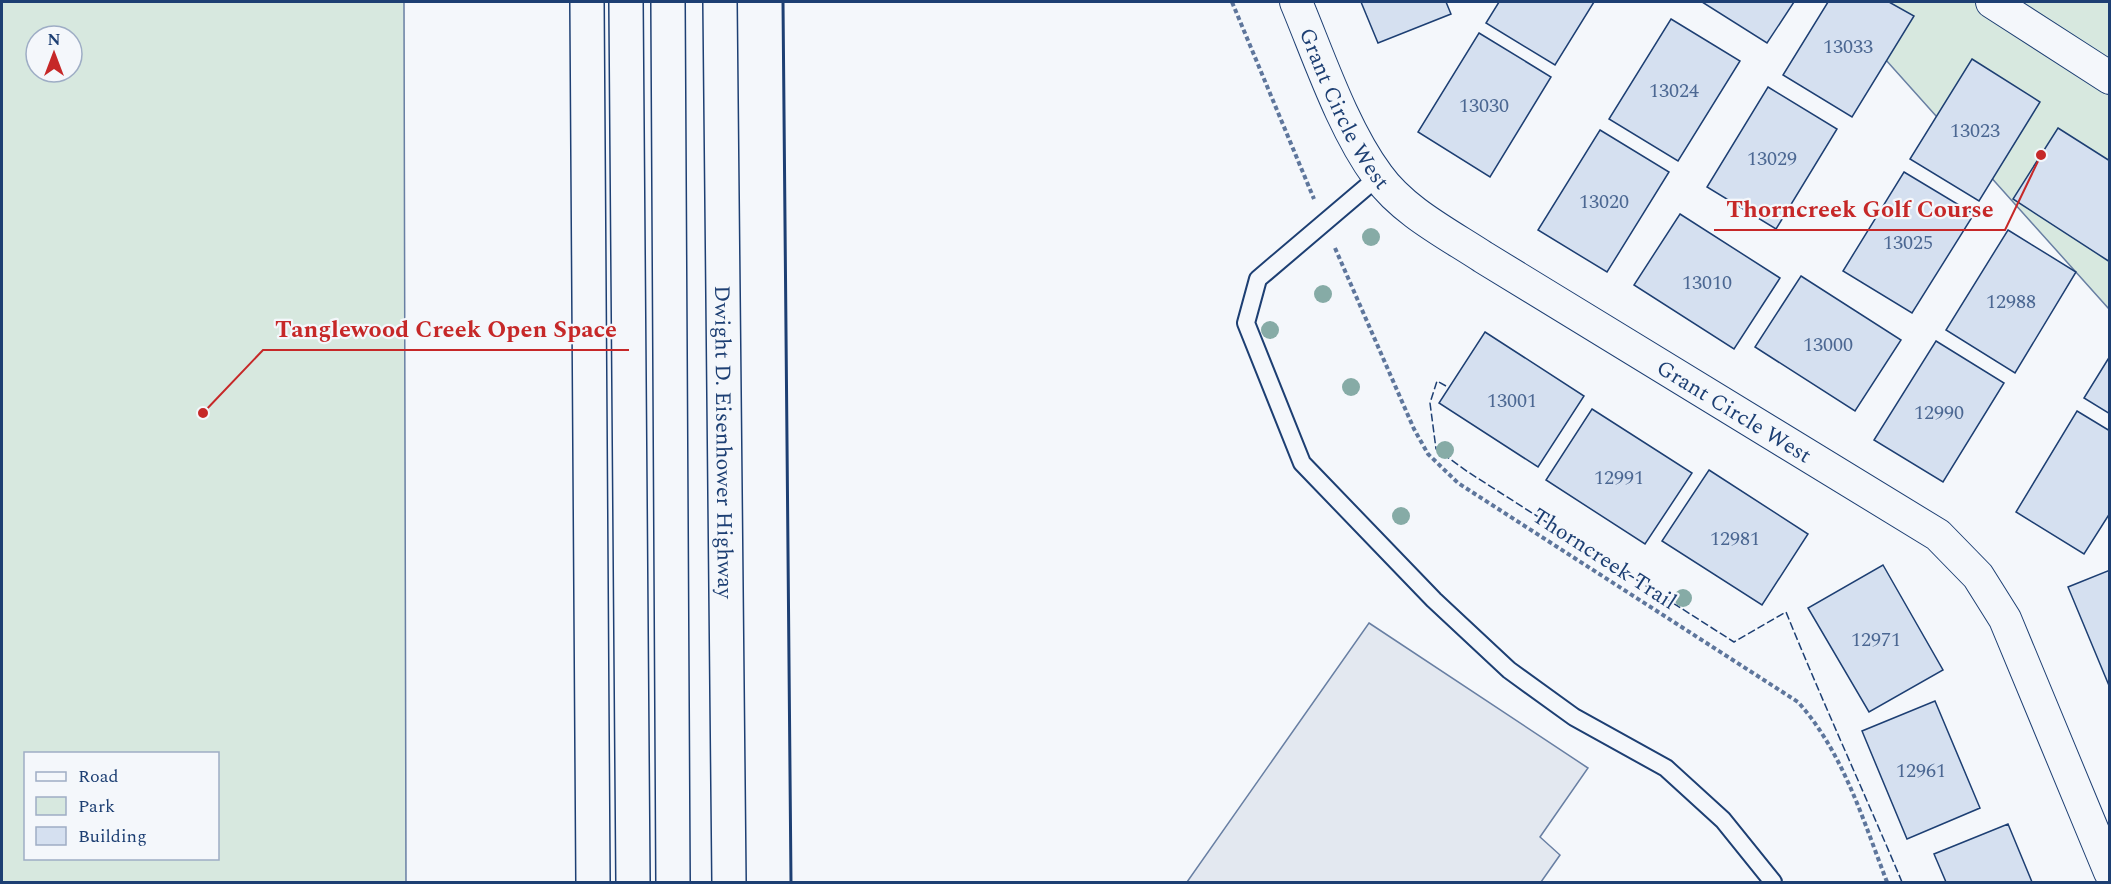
<svg xmlns="http://www.w3.org/2000/svg" width="2111" height="884" viewBox="0 0 2111 884" font-family="Spectral,serif">
	<style>
		.green { fill: #d7e8df; stroke: #687fa3; stroke-width: 1.5; fill-rule: evenodd }
		.parking { fill: #e3e8f0; stroke: #687fa3; stroke-width: 1.5 }
		.building { fill: #d5e0f0; stroke: #1d3f73; stroke-width: 1.5 }
		.lines { fill: none; stroke-linecap: round; stroke-linejoin: round }
		.lane-casing { stroke: #1d3f73; stroke-width: 20 }
		.street-casing { stroke: #1d3f73; stroke-width: 34 }
		.highway-casing { stroke: #1d3f73; stroke-width: 36 }
		.path { stroke: #5e769c; stroke-width: 4; stroke-dasharray: 4.5 3; stroke-linecap: butt }
		.lane { stroke: #f4f7fb; stroke-width: 16 }
		.street { stroke: #f4f7fb; stroke-width: 32 }
		.highway { stroke: #f4f7fb; stroke-width: 33 }
		.fence { stroke: #1d3f73; stroke-width: 1.5; stroke-dasharray: 8 3; stroke-linecap: butt }
		.wall { stroke: #1d3f73; stroke-width: 3 }
		.tree { fill: #86aba6 }
		.labels { text-anchor: middle; stroke-width: 4.5; stroke-linejoin: round; paint-order: stroke }
		.number-label { font-size: 20px; fill: #4b6792 }
		.street-label { font-size: 22px; fill: #1d3f73; stroke: #f4f7fb }
		.leader { fill: none; stroke: #c62828; stroke-width: 2 }
		.callout-dot { fill: #c62828; stroke: #f4f7fb; stroke-width: 2 }
		.callout-label { font-size: 24px; text-anchor: middle; font-weight: bold; fill: #c62828; stroke: #f4f7fb; stroke-width: 4.5; stroke-linejoin: round; paint-order: stroke }
	</style>
	<rect width="100%" height="100%" fill="#f4f7fb"/>
	<path class="green" d="M2 2H404L406 882H2ZM36 36H72V72H36ZM26 754H218V858H26Z
		M1834 2H2109V309Z"/>
	<path class="parking" d="M1369 623 1588 768 1540 837 1560 855 1541 882H1187Z"/>
	<path class="building" d="M1361 2H1446L1451 14 1378 43Z
		M1499 2H1594L1555 65 1486 23Z
		M1702 2H1794L1767 43Z
		M1828 2H1889L1914 16 1852 117 1783 75Z
		M1671 19 1740 61 1678 161 1609 119Z
		M1479 33 1551 77 1490 177 1418 132Z
		M1972 59 2040 102 1979 201 1910 159Z
		M1768 87 1837 129 1776 229 1707 187Z
		M2058 128 2110 161V262L2013 199Z
		M1600 130 1669 172 1607 272 1538 230Z
		M1904 172 1974 214 1912 313 1843 271Z
		M1680 214 1780 278 1734 349 1634 285Z
		M2008 230 2076 272 2015 373 1946 330Z
		M1801 276 1901 340 1855 411 1755 347Z
		M1485 332 1584 396 1538 467 1439 403Z
		M1936 341 2004 383 1943 482 1874 440Z
		M2110 356V414L2084 398Z
		M1592 409 1692 473 1645 544 1546 480Z
		M2077 411 2110 431V513L2084 554 2016 512Z
		M1709 470 1808 534 1762 605 1662 541Z
		M1883 565 1943 670 1869 712 1808 608Z
		M2110 570V688L2068 587Z
		M1935 701 1980 808 1907 839 1862 731Z
		M2008 824 2032 882H1946L1934 854Z"/>
	<g class="lines">
		<defs>
			<path id="lane" d="M1378 177 1258 279 1246 323 1302 463 1434 600 1509 670 1574 717 1666 768 1723 820 1773 882"/>
			<g id="street">
				<path id="s1" d="M1296 2C1319 57 1343 129 1378 176 1403 211 1448 234 1483 257L1938 535 1978 576 2005 619 2110 872"/>
				<path d="M1992 2 2110 78"/>
			</g>
			<g id="highway">
				<path d="M587 2 593 882"/>
				<path d="M626 2 633 882"/>
				<path d="M668 2 673 882"/>
				<path id="s2" d="M720 2 729 882"/>
			</g>
		</defs>
		<use href="#lane" class="lane-casing"/>
		<use href="#street" class="street-casing"/>
		<use href="#highway" class="highway-casing"/>
		<path class="path" d="M1232 2 1314 199
			M1335 248 1414 429 1428 454 1458 483 1798 702C1843 752 1863 820 1887 882"/>
		<use href="#lane" class="lane"/>
		<use href="#street" class="street"/>
		<use href="#highway" class="highway"/>
		<path class="fence" d="M1446 386 1437 381 1430 403 1436 449 1468 472 1734 642 1786 612C1823 703 1864 792 1902 882"/>
		<path class="wall" d="M783 2 791 882"/>
	</g>
	<g class="tree">
		<circle cx="1371" cy="237" r="9"/>
		<circle cx="1323" cy="294" r="9"/>
		<circle cx="1270" cy="330" r="9"/>
		<circle cx="1351" cy="387" r="9"/>
		<circle cx="1445" cy="450" r="9"/>
		<circle cx="1401" cy="516" r="9"/>
		<circle cx="1683" cy="598" r="9"/>
	</g>
	<g class="labels">
		<g class="number-label">
			<text x="1848" y="53">13033</text>
			<text x="1674" y="97">13024</text>
			<text x="1484" y="112">13030</text>
			<text x="1975" y="137">13023</text>
			<text x="1772" y="165">13029</text>
			<text x="1604" y="208">13020</text>
			<text x="1908" y="249">13025</text>
			<text x="1707" y="289">13010</text>
			<text x="2011" y="308">12988</text>
			<text x="1828" y="351">13000</text>
			<text x="1512" y="407">13001</text>
			<text x="1939" y="419">12990</text>
			<text x="1619" y="484">12991</text>
			<text x="1735" y="545">12981</text>
			<text x="1876" y="646">12971</text>
			<text x="1921" y="777">12961</text>
		</g>
		<g class="street-label">
			<text dy="8" stroke="none"><textPath href="#s1" startOffset="117">Grant Circle West</textPath></text>
			<text dy="8" stroke="none"><textPath href="#s1" startOffset="621">Grant Circle West</textPath></text>
			<text dy="8" stroke="none"><textPath href="#s2" startOffset="440">Dwight D. Eisenhower Highway</textPath></text>
			<text transform="translate(1605 558) rotate(33)" y="8">Thorncreek Trail</text>
		</g>
	</g>
	<path class="leader" d="M2041 155L2005 230H1714M203 413L263 350H629"/>
	<g class="callout-dot">
		<circle cx="2041" cy="155" r="6"/>
		<circle cx="203" cy="413" r="6"/>
	</g>
	<g class="callout-label">
		<text x="1860" y="217">Thorncreek Golf Course</text>
		<text x="446" y="337">Tanglewood Creek Open Space</text>
	</g>
	<rect width="2111" height="884" fill="none" stroke="#1d3f73" stroke-width="6"/>
	<rect x="24" y="752" width="195" height="108" fill="#f4f7fb" stroke="#9eadc5" stroke-width="1.5"/>
	<rect x="36" y="772" width="30" height="9" fill="#f4f7fb" stroke="#9eadc5" stroke-width="1.5"/>
	<text x="78" y="782" font-size="18" fill="#1d3f73">Road</text>
	<rect x="36" y="797" width="30" height="18" fill="#d7e8df" stroke="#9eadc5" stroke-width="1.5"/>
	<text x="78" y="812" font-size="18" fill="#1d3f73">Park</text>
	<rect x="36" y="827" width="30" height="18" fill="#d5e0f0" stroke="#9eadc5" stroke-width="1.5"/>
	<text x="78" y="842" font-size="18" fill="#1d3f73">Building</text>
	<g transform="translate(54 54)"><circle r="28" fill="#f4f7fb" stroke="#9eadc5" stroke-width="1.5"/>
	<path d="M0-4.5L10 22L0 15L-10 22Z" fill="#c62828"/>
	<text y="-9" font-size="16" font-weight="bold" text-anchor="middle" fill="#1d3f73">N</text>
	</g>
</svg>
